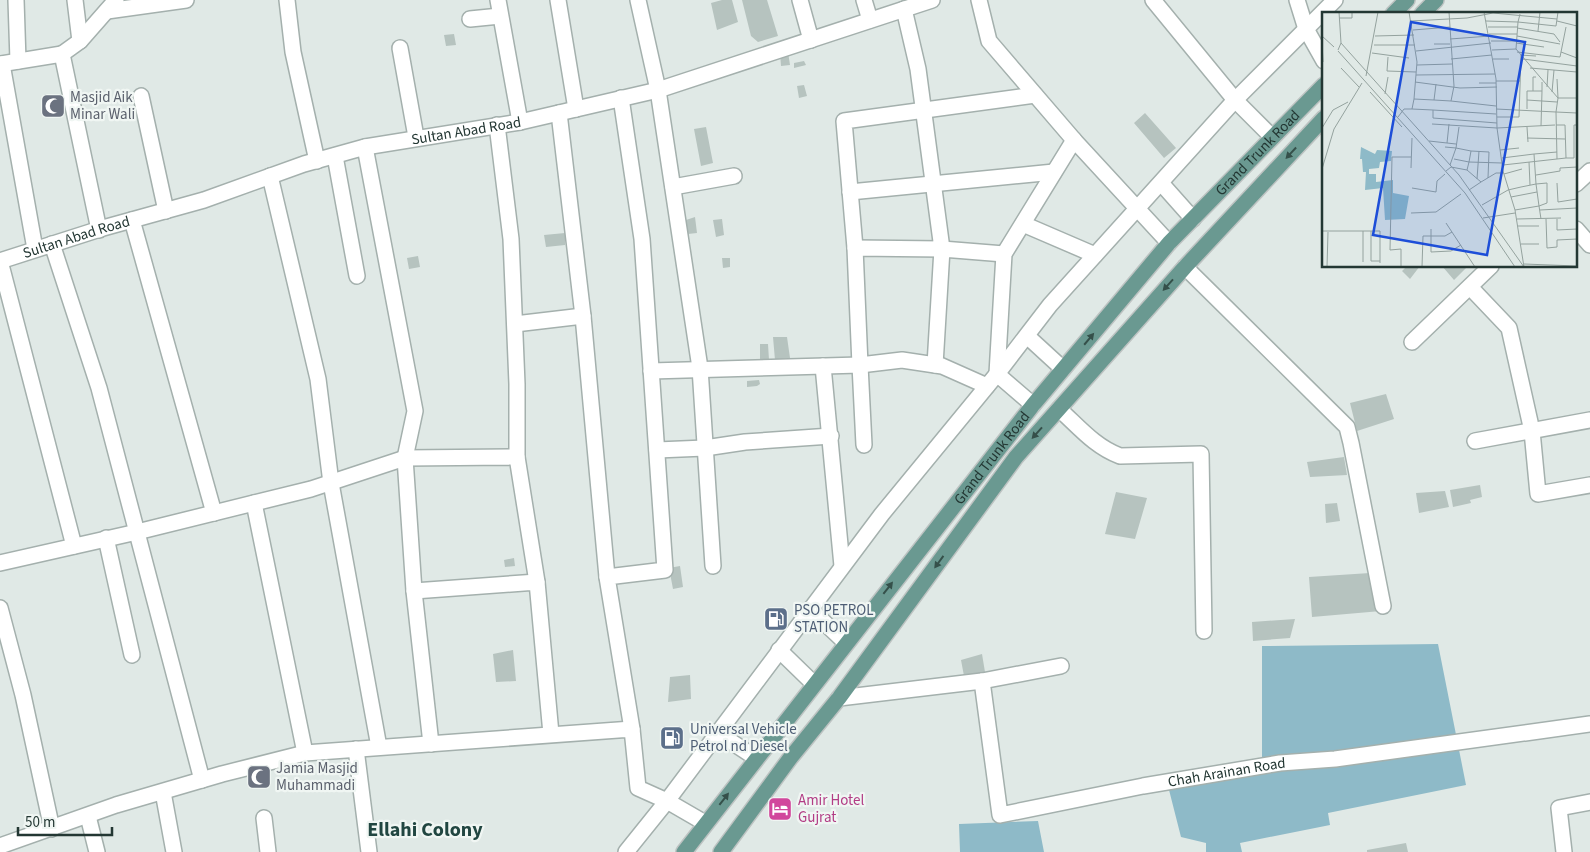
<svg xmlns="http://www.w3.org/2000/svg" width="1590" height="852" viewBox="0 0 1590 852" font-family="'Source Sans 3',sans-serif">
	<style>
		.water { fill: #8ebac8 }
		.building { fill: #b6c3bf }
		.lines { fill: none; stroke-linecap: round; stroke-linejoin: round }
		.minor-casing { stroke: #a4b0ad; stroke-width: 18 }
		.tertiary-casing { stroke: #a4b0ad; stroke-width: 18 }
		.primary-casing { stroke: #bdc3c2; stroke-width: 18 }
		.minor { stroke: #fff; stroke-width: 15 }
		.tertiary { stroke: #fff; stroke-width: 15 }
		.primary { stroke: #6a9991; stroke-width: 15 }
		.oneway { fill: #35504a }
		.labels { text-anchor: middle; stroke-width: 4.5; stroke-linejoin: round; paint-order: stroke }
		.worship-label { font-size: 15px; fill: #5b616d; stroke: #f0f6f3; text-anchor: start }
		.street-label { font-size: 15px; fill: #233733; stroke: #f0f6f3 }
		.service-label { font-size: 15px; fill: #4e5e75; stroke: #f0f6f3; text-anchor: start }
		.hotel-label { font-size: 15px; fill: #b23c85; stroke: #f0f6f3; text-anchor: start }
		.district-label { font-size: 20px; font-weight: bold; fill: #214641; stroke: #f0f6f3 }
		.inset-road { fill: none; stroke: #94a29e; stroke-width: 1 }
		.view { fill: #1d4ed8; fill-opacity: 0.15; stroke: #1d4ed8; stroke-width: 2.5 }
		.inset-edge { fill: none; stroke: #233733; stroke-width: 2.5 }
	</style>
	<rect width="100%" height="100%" fill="#e0e9e6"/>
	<path class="water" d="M1438 644 1466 785 1328 813 1330 825 1240 843 1242 852H1206V843L1181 837 1167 782 1262 766V646Z
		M1038 821 1044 852H960L959 824Z"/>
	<path class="building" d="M722 0H732L738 22 717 30 711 3Z
		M742 0H767L778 36 758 42 751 36Z
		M454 34 456 45 446 46 444 35Z
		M788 52 790 65 781 66 780 53Z
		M804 61 806 65 794 68V63Z
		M804 85 807 96 799 98 797 86Z
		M1145 113 1176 148 1164 158 1134 123Z
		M706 127 713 163 701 166 694 129Z
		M695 217 697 233 688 234 686 220Z
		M722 219 724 235 716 237 713 220Z
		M565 233V245L546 247 544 235Z
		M418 256 420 267 409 269 407 258Z
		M722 258H730V267L723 268Z
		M1407 266H1420L1410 279 1402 271Z
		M1442 266H1468L1454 280Z
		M773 337H787L790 358 775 360Z
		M760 344H768L769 360 760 361Z
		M759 380 760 384 757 386 747 387V381Z
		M1386 394 1394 419 1357 431 1350 403Z
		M1344 457 1347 475 1310 477 1307 462Z
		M1480 485 1482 497 1470 500 1471 503 1453 507 1450 490Z
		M1445 491 1449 507 1419 513 1416 493Z
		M1116 492 1147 498 1135 539 1105 534Z
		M1337 503 1340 521 1326 523 1325 504Z
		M514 558 515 566 505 567 504 560Z
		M680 566 683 587 673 589 669 568Z
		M1370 573 1381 611 1312 617 1309 577Z
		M1295 619 1290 638 1253 641 1252 622Z
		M513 650 516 681 496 682 493 654Z
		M982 654 985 672 964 676 961 660Z
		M690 675 691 699 668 702 670 677Z
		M1406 843 1408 852H1367V850Z"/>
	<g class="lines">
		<defs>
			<g id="minor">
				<path d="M16 0 18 61"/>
				<path d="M75 0 80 41"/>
				<path d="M287 0 293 52 317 161"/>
				<path d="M498 0 520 122"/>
				<path d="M558 0 576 109"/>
				<path d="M638 0 658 90 700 368 713 566"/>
				<path d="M800 0 811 40"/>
				<path d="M864 0 870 20"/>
				<path d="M979 0 989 41 1074 140"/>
				<path d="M1153 0 1235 100 1272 137"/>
				<path d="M1297 0 1306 29 1324 61"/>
				<path d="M904 9 918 69 942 249 855 248 860 365 902 360 942 366 987 386"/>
				<path d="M107 11 186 0"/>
				<path d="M470 19 500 16"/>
				<path d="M400 48 416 137"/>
				<path d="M0 64 62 54"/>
				<path d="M2 64 35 249"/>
				<path d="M141 96 166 211"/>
				<path d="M621 98 642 239 665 570 607 577 632 729"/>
				<path d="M559 113 583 316 607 577"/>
				<path d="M497 125 511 239 517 384V457"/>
				<path d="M365 147 415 411 405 458 414 591 431 744"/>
				<path d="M335 156 357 276"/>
				<path d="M270 176 318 379 331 483 379 747"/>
				<path d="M1161 183 1193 219"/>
				<path d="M1576 184 1590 171"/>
				<path d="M673 187 734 176"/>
				<path d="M850 192 1054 172"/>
				<path d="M132 220 214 513"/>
				<path d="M1023 224 1095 255"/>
				<path d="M1576 229 1590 245"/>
				<path d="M99 230 62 54 80 41 116 0"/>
				<path d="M52 244 99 388 202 780"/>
				<path d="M855 248 844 121 1035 95"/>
				<path d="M0 261 74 546"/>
				<path d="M1185 267 1347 427 1351 443 1383 606"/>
				<path d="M1470 287 1509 328 1532 431 1538 494 1590 485"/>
				<path d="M515 324 583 316"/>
				<path d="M1027 336 1063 369"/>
				<path d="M1412 342 1491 266"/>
				<path d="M935 365 942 249 1004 254"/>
				<path d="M823 366 842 566"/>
				<path d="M651 371 860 365 864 445"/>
				<path d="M1033 405 997 374 1004 254 1074 140 1169 243"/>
				<path d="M1059 409C1078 426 1095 447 1120 456L1201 454 1204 631"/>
				<path d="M1475 441 1590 420"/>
				<path d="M657 450 705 448 745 442 831 436"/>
				<path d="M254 503 305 753"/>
				<path d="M106 538 132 655"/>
				<path d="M0 563 137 532 311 489 405 458 517 457 537 582"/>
				<path d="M414 591 537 582 551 734"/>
				<path d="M0 608 23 695 52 829"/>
				<path d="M810 609 846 643"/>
				<path d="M779 650 814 684"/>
				<path id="s1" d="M982 681 1000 815 1143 786 1280 763 1335 759 1590 724"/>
				<path d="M839 698 982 681 1061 666"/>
				<path d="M718 733 756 758"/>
				<path d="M356 749 369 852"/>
				<path d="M163 792 174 852"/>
				<path d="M88 816 97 852"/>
				<path d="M264 818 268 852"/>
				<path d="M0 846 116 805 222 774 305 753 632 729 638 788 667 801 705 823"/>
				<path d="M626 852 667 801 882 514 997 374 1050 305 1235 100 1335 0"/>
				<path d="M1564 852 1559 808 1590 802"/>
			</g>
			<g id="tertiary">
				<path id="s2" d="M0 261 103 228 204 200 304 164 365 147 520 122 658 90 932 0"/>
			</g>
			<g id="primary">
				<path d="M1393 14 1407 0"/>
				<path d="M1422 14 1436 0"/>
				<path id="s3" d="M684 852 1033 405 1169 243 1324 85"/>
				<path d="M721 852 791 757 839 698 1016 457 1185 267 1324 118"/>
			</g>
		</defs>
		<use href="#minor" class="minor-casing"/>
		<use href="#tertiary" class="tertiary-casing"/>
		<use href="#primary" class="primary-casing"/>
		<use href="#minor" class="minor"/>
		<use href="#tertiary" class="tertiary"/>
		<use href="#primary" class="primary"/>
	</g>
	<defs><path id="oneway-solid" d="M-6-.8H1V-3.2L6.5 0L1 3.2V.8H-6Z" transform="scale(1.25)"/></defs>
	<g class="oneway">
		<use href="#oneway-solid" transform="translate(1291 153) rotate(133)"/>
		<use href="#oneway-solid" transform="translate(1168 285) rotate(132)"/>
		<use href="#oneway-solid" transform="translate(1089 339) rotate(-50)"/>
		<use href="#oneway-solid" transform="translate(1037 433) rotate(132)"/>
		<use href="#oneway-solid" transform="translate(939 562) rotate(126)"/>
		<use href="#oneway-solid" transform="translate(888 588) rotate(-52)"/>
		<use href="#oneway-solid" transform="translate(724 799) rotate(-52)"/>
	</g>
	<defs>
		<symbol id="mosque-square" viewBox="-11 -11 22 22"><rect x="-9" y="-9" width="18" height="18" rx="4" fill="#6b7280" stroke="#f0f6f3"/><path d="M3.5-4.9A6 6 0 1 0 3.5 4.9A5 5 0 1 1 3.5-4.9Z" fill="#fff"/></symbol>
		<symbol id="fuel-square" viewBox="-11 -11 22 22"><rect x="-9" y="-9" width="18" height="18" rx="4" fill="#5c6f8a" stroke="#f0f6f3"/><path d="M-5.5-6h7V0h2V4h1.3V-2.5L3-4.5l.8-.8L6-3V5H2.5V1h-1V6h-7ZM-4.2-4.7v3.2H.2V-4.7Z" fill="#fff"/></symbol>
		<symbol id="hotel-square" viewBox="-11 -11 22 22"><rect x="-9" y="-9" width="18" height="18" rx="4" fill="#d1479c" stroke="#f0f6f3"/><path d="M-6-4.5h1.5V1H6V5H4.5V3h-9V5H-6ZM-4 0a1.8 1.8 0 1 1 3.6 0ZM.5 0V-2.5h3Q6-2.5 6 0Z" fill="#fff"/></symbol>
	</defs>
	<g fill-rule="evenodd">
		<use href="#mosque-square" x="39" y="92" width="28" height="28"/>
		<use href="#fuel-square" x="762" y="605" width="28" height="28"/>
		<use href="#fuel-square" x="658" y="724" width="28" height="28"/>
		<use href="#mosque-square" x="245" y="763" width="28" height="28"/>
		<use href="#hotel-square" x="766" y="795" width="28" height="28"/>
	</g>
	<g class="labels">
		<g class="worship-label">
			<text x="70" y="102">Masjid Aik<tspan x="70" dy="17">Minar Wali</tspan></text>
			<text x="276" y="773">Jamia Masjid<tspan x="276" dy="17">Muhammadi</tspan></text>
		</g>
		<g class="street-label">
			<text dy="5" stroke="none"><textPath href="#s2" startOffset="485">Sultan Abad Road</textPath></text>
			<text dy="5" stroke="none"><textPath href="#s3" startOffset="905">Grand Trunk Road</textPath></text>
			<text dy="5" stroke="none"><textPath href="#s2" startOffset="80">Sultan Abad Road</textPath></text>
			<text dy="5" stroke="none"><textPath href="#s3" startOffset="500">Grand Trunk Road</textPath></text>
			<text dy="5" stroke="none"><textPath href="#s1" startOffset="366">Chah Arainan Road</textPath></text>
		</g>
		<g class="service-label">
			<text x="794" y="615">PSO PETROL<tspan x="794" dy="17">STATION</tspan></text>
			<text x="690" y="734">Universal Vehicle<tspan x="690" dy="17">Petrol nd Diesel</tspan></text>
		</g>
		<g class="hotel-label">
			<text x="798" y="805">Amir Hotel<tspan x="798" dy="17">Gujrat</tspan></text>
		</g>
		<g class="district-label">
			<text x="425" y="836">Ellahi Colony</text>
		</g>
	</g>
	<g transform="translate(1322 12)">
		<rect width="255" height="255" fill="#e0e9e6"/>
		<path d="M39 135 53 142 55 138 70 139 69 149 58 150 57 156 47 157V162H54V170L71 168V181L87 184 83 207 63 208 61 176 43 178 44 160H41L40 147H38Z" fill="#8ebac8"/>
		<path class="inset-road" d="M162 0 174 67 175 116 181 159 193 198 202 255M198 2 196 10 234 14 236 0M17 6H30V0M89 9 145 6 171 1 235 7M164 9 196 10 194 37M235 9 255 14M166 15H196M195 16 232 22 238 30M91 18 128 15M216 19 218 0M167 22H195M0 24 12 35M53 24 92 23M195 24 238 32M128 27 168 24M169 29H194M0 30 1 50M19 31 137 163 202 255M194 31 222 35M112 32H128M52 33H93M16 38 19 31 17 0M170 38 194 37 236 86 234 100 255 101M16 39 143 181 193 255M94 39 169 31M195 40 238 45 244 15M239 40 255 46M50 41 87 46M198 43 214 44M66 45 65 59 94 60M129 47 170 43M171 47H187M201 47 255 54M95 53 130 52M19 56 37 75M208 56 255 60M94 63 173 62M44 64 56 0M235 67 236 86H255M174 69H198M93 70 138 76 175 75M157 71H174M225 75 226 58M211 79V65H214M48 80 80 115M230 80 232 58M63 82 66 65M92 87 112 88 114 72M112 88 129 89 132 74 127 0M205 88 235 90M129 89 174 94M90 97 111 98V106L175 111M174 97 234 100 235 147M205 97V79H220V70M111 98 174 102M76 105 82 97H90L92 87 95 50 87 0M175 105H197L199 44M110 112 175 116 233 113M219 114 220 79M205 115 206 130M0 116 11 98 26 90M205 126 243 127M107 129 134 132M125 131 127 112M123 135 134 136 137 115M178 138 197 136M149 139 167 140 166 166M180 146 212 142M244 146H252V113H255M132 147 147 150 145 158M207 150 208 173M128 153 134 136 149 139 147 150 180 151M181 153 244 146 243 113H234M89 156 90 126M0 157 12 117 40 71M124 159 129 155 145 158 159 170 147 178M182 162 200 157M214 163 238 159V156L255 155M155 167 157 139M159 170 174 161H182M235 171 236 190 255 187M90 176 114 180 115 169 123 162M189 185 215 180M160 193 186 178 199 175 214 172 225 171V191L217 194 214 172 212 142 235 140M193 198 217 194 219 207M218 198 255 196M89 201 114 200 139 182M161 206 193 201M195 207 239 206M224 207 225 236 235 235V228L255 227M235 207V218L255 217M124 211 153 255M196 214H217M109 217V240L129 239 139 233M0 219H58V251M41 219V250M49 219V249H58M199 232H217M202 252 255 254M5 255 6 220M79 255V237L68 238 70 145H89M100 255 101 224H123L130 220M255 255V202"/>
		<path class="view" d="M89 10 203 30 165 243 51 223Z"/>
		<rect width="255" height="255" class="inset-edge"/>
	</g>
	<path d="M18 827v8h94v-8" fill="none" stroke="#233733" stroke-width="2.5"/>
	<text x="25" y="827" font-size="15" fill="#233733" stroke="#f0f6f3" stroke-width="4" paint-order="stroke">50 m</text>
</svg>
